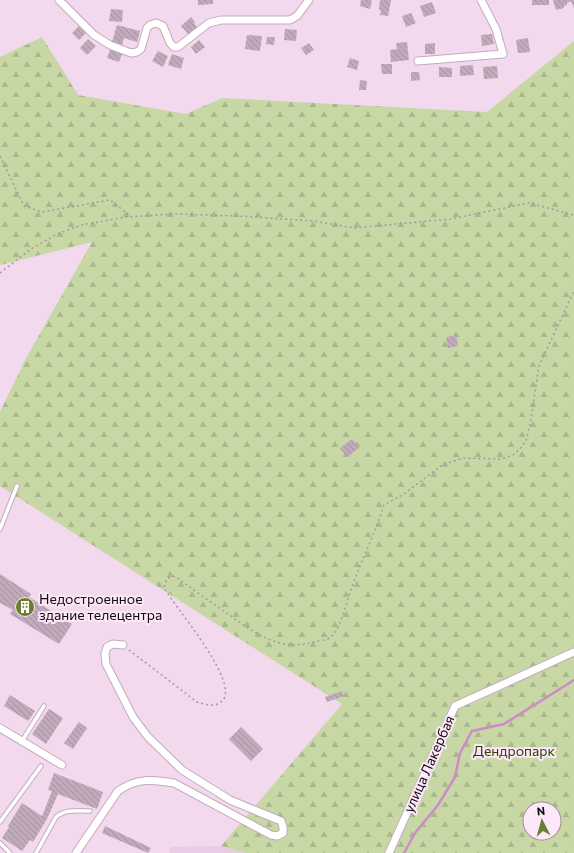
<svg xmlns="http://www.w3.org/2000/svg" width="574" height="853" viewBox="0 0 574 853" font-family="Commissioner,sans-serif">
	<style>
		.built { fill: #eacbe5 }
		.forest { fill: url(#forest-firs); fill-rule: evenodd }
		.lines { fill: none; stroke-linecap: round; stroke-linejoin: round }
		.stream { stroke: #cf8bc5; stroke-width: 2.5 }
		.building { fill: url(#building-back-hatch) }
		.service-casing { stroke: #c3abbe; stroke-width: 5.5 }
		.minor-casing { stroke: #c3abbe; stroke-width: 9 }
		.path { stroke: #a895a5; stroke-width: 1.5; stroke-dasharray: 2 3; stroke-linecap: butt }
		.service { stroke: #fff; stroke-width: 3.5 }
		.minor { stroke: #fff; stroke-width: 7 }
		.labels { text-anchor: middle; stroke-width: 4; stroke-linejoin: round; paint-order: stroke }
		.poi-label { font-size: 14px; fill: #120a11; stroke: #fde8f9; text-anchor: start }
		.park-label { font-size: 14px; fill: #2f3f00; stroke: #fde8f9 }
		.street-label { font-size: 14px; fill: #120a11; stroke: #fde8f9 }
	</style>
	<defs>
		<pattern id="forest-firs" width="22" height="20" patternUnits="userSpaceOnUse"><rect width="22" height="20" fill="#c7d8a5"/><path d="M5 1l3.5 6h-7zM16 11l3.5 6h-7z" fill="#aab88d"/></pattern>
		<pattern id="building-back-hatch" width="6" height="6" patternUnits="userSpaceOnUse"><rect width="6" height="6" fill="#c2aabd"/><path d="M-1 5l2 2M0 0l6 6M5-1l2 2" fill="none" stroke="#a691a1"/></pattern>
	</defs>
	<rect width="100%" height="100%" fill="#f2d9ee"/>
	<path class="built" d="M221 846 246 853H169L171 847Z"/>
	<path class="forest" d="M42 37 78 95 186 114 222 98 487 112 574 41V853H246L221 846 342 704 0 486V412L25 360 92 242 0 265V57ZM530 809H554V833H530Z"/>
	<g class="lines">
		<path class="stream" d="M404 853 415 833 438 805 455 777 460 753 472 731 504 724 574 680"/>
	</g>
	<path class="building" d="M198 0H213V4L198 5Z
		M361 0H372L370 9 360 6Z
		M380 0H391L388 16 380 15 381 10H379Z
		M532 0H549V5H532Z
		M553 0H574V8L571 1 567 3V5L564 6V8L556 10Z
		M432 2 436 13 424 17 420 6Z
		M111 9 123 10 122 22 109 21Z
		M411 13 416 23 406 27 402 16Z
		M191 17 195 22 194 23 197 27 188 34 181 26Z
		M117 25 140 31 137 42 124 38 122 45 112 42Z
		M79 26 86 33 79 40 72 33Z
		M285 29 297 30 296 41 284 40Z
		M492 34 494 44 482 46 481 35Z
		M247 35 262 36 260 51 245 49Z
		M267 37H275L274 45 266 44Z
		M528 38 530 52 518 53 516 40Z
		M88 39 96 46 87 55 80 48Z
		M199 40 205 47 196 54 191 47Z
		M407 42 409 60 391 62 390 50 397 49 396 43Z
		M309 43 314 50 306 55 301 48Z
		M435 43V54H425V44Z
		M110 50 122 54 119 62 107 58Z
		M158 51 168 56 163 67 152 61Z
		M172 54 184 58 181 69 168 65Z
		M350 58 359 61 357 70 347 67Z
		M381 64H392V74H382Z
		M473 65 474 75 460 76V66Z
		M497 66 498 78 484 79 483 67Z
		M439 67 452 68V77H439Z
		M411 72H419L420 80 411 81Z
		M360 80 367 81 366 90H359Z
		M456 335 458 346 448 348 446 337Z
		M352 439 359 448 347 457 340 448Z
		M0 574 31 594 29 597 72 624 59 644 10 614 13 610 0 603Z
		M342 691 344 696 327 702 325 697Z
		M10 695 35 711 28 721 4 706Z
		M49 709 63 718 46 744 32 734Z
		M79 722 87 728 73 749 64 743Z
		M241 727 263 749 251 761 229 739Z
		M54 773 103 792 97 809 58 794 47 819 33 842 30 840 22 851 2 838 9 827 8 826 22 803 42 816 52 791 48 790Z
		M105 826 151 848 148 853 102 833Z"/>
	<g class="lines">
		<defs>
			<path id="service" d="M0 529 17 486
				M22 741 44 706
				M0 822 41 766
				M0 843 10 853
				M36 853 56 817C66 809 78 811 90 811"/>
			<path id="minor" d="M59 0 94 35 110 45 131 53 137 52 141 49 147 28 150 25 156 23 163 26 170 43 174 47H178L209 23 221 20H290L297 16 309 0
				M418 61 503 54 496 29 481 0
				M0 728 62 765
				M76 853 118 791C137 778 152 779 174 783L271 835 277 836 283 833V827L281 821 230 800 182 770 148 737 133 717 106 664 105 654 107 647 113 644 123 645
				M389 853 455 706 574 652"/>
		</defs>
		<use href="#service" class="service-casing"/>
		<use href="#minor" class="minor-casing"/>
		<path class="path" d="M0 156 24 206 42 212 110 200 130 216
			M0 273 31 249 57 234 82 225 125 217 176 214 238 216 314 221 354 228 451 219 529 203 574 215
			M129 650 197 702C207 705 216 708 223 700 239 681 175 607 164 588L165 583 168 578 173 576 179 579C195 591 212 603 228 614 255 633 279 652 314 642 319 640 326 641 331 637 341 629 347 599 352 587 362 559 375 533 384 505L404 494 442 465 463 458 501 459 513 455 520 449 526 441 530 425 539 366 574 291"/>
		<use href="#service" class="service"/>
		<use href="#minor" class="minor"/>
	</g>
	<defs>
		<symbol id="building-disc" viewBox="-11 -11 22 22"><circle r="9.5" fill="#697f31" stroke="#fde8f9"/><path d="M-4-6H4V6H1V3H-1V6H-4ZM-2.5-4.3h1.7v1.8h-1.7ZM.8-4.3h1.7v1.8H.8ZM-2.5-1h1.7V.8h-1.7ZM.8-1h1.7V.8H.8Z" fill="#fff"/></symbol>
	</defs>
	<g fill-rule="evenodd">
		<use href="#building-disc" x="14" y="596" width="22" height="22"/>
	</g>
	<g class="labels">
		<g class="poi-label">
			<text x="39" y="604">Недостроенное<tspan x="39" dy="16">здание телецентра</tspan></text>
		</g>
		<g class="park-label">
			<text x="514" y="756">Дендропарк</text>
		</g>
		<g class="street-label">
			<text transform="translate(429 764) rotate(-66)" y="5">улица Лакербая</text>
		</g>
	</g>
	<g transform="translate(542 821) rotate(354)"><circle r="19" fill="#fde8f9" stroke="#9f8f9c"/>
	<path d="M0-3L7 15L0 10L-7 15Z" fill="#697f31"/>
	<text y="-6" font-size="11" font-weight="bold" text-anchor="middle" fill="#120a11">N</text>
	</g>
</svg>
